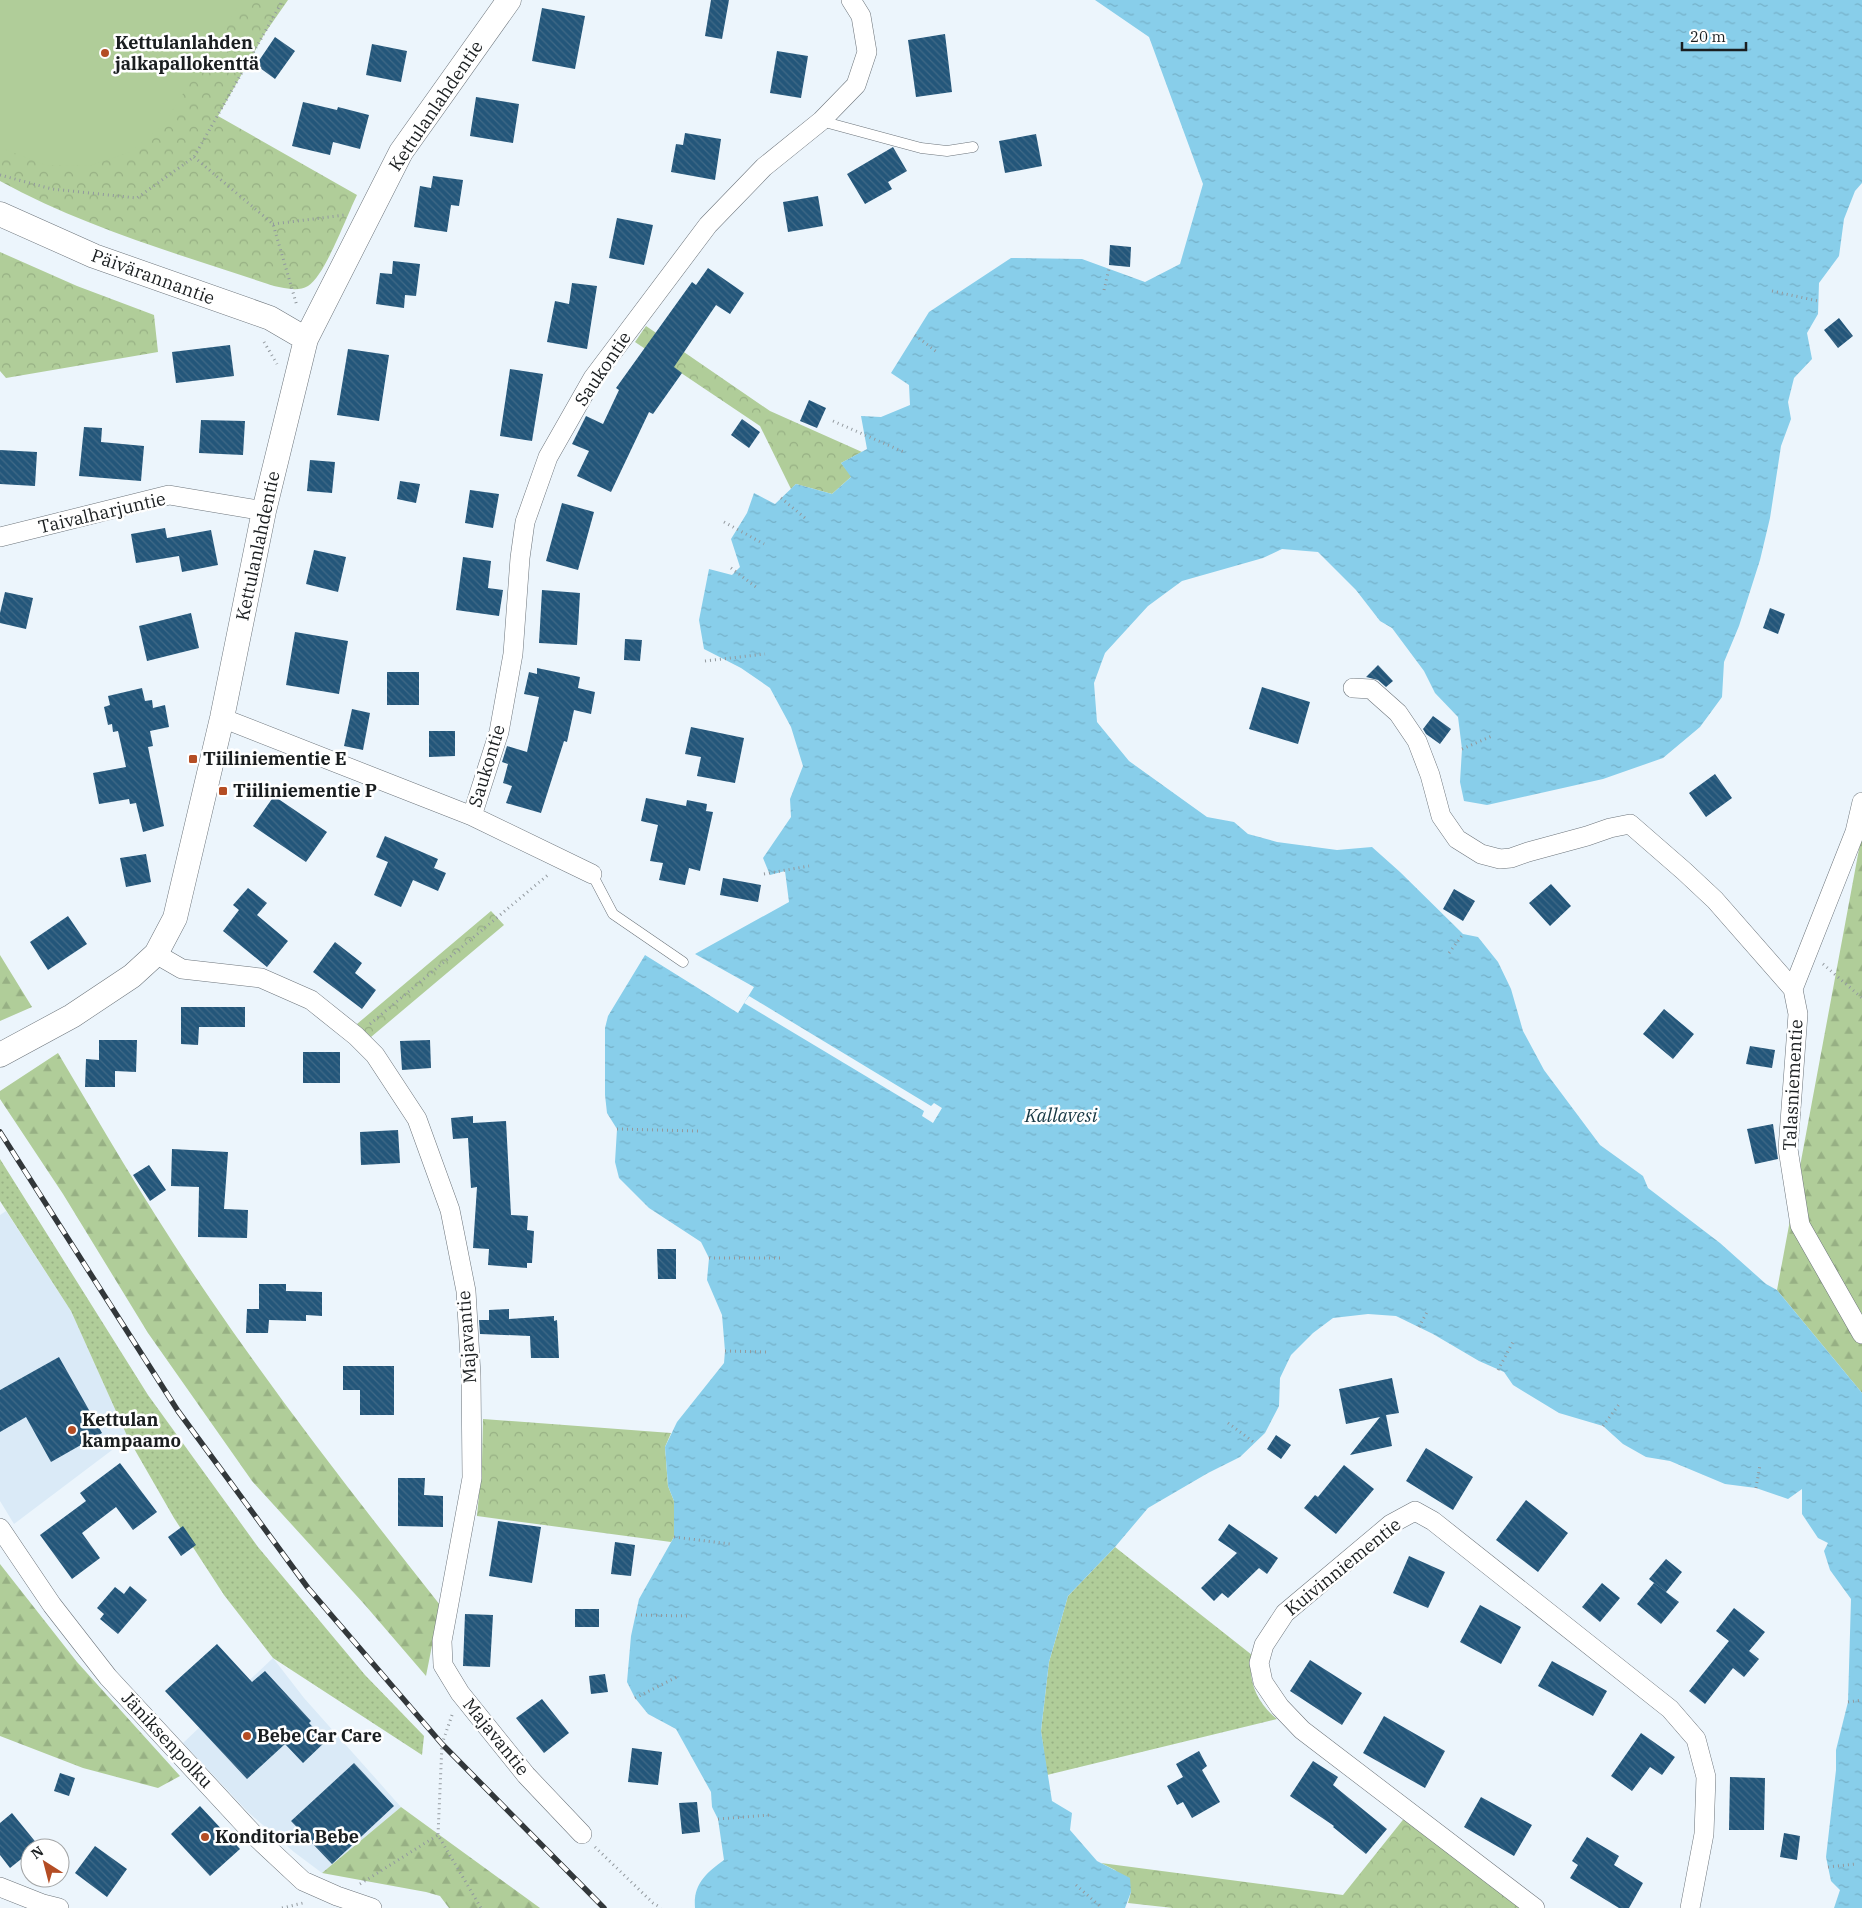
<svg xmlns="http://www.w3.org/2000/svg" width="1862" height="1908" viewBox="0 0 1862 1908" font-family="'IBM Plex Serif',serif">
	<style>
		.built { fill: #daeaf7 }
		.grass { fill: url(#grass-dots) }
		.forest { fill: url(#forest-firs) }
		.park { fill: url(#park-crowns) }
		.pitch { fill: #b0cd99 }
		.water { fill: url(#water-ripples) }
		.pier { fill: #ecf5fc }
		.building { fill: url(#building-back-hatch) }
		.lines { fill: none; stroke-linecap: round; stroke-linejoin: round }
		.service-casing { stroke: #6c747b; stroke-width: 11 }
		.minor-casing { stroke: #6c747b; stroke-width: 20 }
		.tertiary-casing { stroke: #6c747b; stroke-width: 25 }
		.path { stroke: #92999e; stroke-width: 3; stroke-dasharray: 1 4; stroke-linecap: butt }
		.service { stroke: #fff; stroke-width: 10 }
		.minor { stroke: #fff; stroke-width: 19 }
		.tertiary { stroke: #fff; stroke-width: 24 }
		.rail-casing { stroke: #32373a; stroke-width: 5.5 }
		.rail { stroke: #fff; stroke-width: 4; stroke-dasharray: 11; stroke-linecap: butt }
		.poi-dot { fill: #b44d24; stroke: #fff; stroke-width: 2 }
		.labels { text-anchor: middle; stroke-width: 5; stroke-linejoin: round; paint-order: stroke }
		.poi-label { font-size: 18px; font-weight: bold; fill: #1a1e20; stroke: #fff; text-anchor: start }
		.street-label { font-size: 18px; fill: #1a1e20; stroke: #fff }
		.water-label { font-size: 19px; font-style: italic; fill: #173844; stroke: #fff }
	</style>
	<defs>
		<pattern id="grass-dots" width="8" height="8" patternUnits="userSpaceOnUse" patternTransform="scale(1.25)"><rect width="8" height="8" fill="#b0cd99"/><path d="M2 2h.1M6 6h.1" fill="none" stroke="#97b084" stroke-width="1.8" stroke-linecap="round"/></pattern>
		<pattern id="forest-firs" width="22" height="20" patternUnits="userSpaceOnUse" patternTransform="scale(1.25)"><rect width="22" height="20" fill="#b0cd99"/><path d="M5 1l3.5 6h-7zM16 11l3.5 6h-7z" fill="#97b084"/></pattern>
		<pattern id="park-crowns" width="20" height="18" patternUnits="userSpaceOnUse" patternTransform="scale(1.25)"><rect width="20" height="18" fill="#b0cd99"/><path d="M2 6a3 3 0 1 1 6 0M12 15a3 3 0 1 1 6 0" fill="none" stroke="#97b084"/></pattern>
		<pattern id="water-ripples" width="26" height="14" patternUnits="userSpaceOnUse" patternTransform="scale(1.25)"><rect width="26" height="14" fill="#88ceea"/><path d="M2 4q2-2 4 0t4 0M15 11q2-2 4 0t4 0" fill="none" stroke="#75b0c8"/></pattern>
		<pattern id="building-back-hatch" width="6" height="6" patternUnits="userSpaceOnUse" patternTransform="scale(1.25)"><rect width="6" height="6" fill="#23567a"/><path d="M-1 5l2 2M0 0l6 6M5-1l2 2" fill="none" stroke="#416a87"/></pattern>
	</defs>
	<rect width="100%" height="100%" fill="#ecf5fc"/>
	<path class="built" d="M6 1211 71 1311 128 1438 14 1524 0 1501V1215Z
		M273 1658 304 1698 401 1807 322 1873 294 1852 248 1812 183 1743Z"/>
	<path class="grass" d="M0 1159 148 1395 258 1547 365 1675 424 1736 422 1755 273 1658 224 1595 174 1518 128 1438 71 1311 0 1201Z
		M1115 1547 1252 1655C1247 1680 1257 1703 1277 1719L1047 1775 1041 1731 1049 1662 1068 1596Z"/>
	<path class="forest" d="M1862 833V1393L1777 1290Z
		M0 955 32 1007 0 1021Z
		M58 1053C107 1136 156 1220 211 1300 283 1405 361 1505 440 1605L426 1676 365 1605 252 1481 148 1333 63 1194 0 1099V1091Z
		M0 1564 77 1662 180 1776 158 1788 83 1768 0 1736Z
		M401 1807 540 1908H449L440 1896 426 1892 322 1873Z"/>
	<path class="park" d="M0 0H288L265 33 218 116 357 195C347 215 325 276 308 286 298 292 284 288 274 286 181 255 86 228 0 181Z
		M0 252 77 286 154 315 158 352 6 378 0 371Z
		M646 326 770 411 862 452 841 463 852 476 832 494 796 484 791 489 760 426 635 342Z
		M491 911 504 925 371 1037 357 1024Z
		M483 1419 671 1433 665 1447 668 1486 674 1501V1537L671 1542 477 1516 482 1461Z
		M1406 1816 1526 1908H1173L1128 1903 1131 1892 1115 1870 1101 1863 1343 1895Z"/>
	<path class="pitch" d="M0 0H242L164 124 130 152 89 166 45 165 4 149 0 146Z"/>
	<path class="water" d="M1095 0H1862V183L1855 191 1844 219 1839 256 1819 283 1818 314 1807 333 1812 359 1794 378 1788 402 1791 419 1781 446 1770 518 1760 560 1739 626 1724 662 1722 697 1700 727 1663 758 1603 779 1487 805 1464 801 1460 782 1462 749 1458 717 1435 693 1424 671 1392 628 1380 621 1356 590 1318 552 1282 549 1263 558 1182 581 1148 606 1105 653 1094 683 1097 722 1129 761 1207 817 1234 822 1248 834 1277 842 1337 850 1372 847 1400 872 1463 934 1478 937 1498 962 1511 989 1523 1031 1544 1070 1600 1145 1643 1176 1648 1188 1720 1243 1766 1284 1777 1290 1862 1393V1908H1834L1840 1890 1831 1881 1826 1857 1836 1770V1750L1848 1702 1851 1599 1830 1570 1824 1551 1828 1543 1818 1538 1802 1514V1489L1788 1499 1756 1488 1725 1484 1670 1461 1646 1457 1623 1444 1603 1426 1559 1413 1513 1385 1504 1372 1479 1361 1433 1334 1396 1316 1368 1314 1333 1318 1313 1333 1291 1355 1280 1378 1279 1406 1265 1433 1240 1457 1208 1473 1148 1508 1115 1547 1068 1596 1049 1662 1041 1731 1052 1801 1072 1813 1070 1830 1097 1861 1130 1878 1131 1892 1125 1908H695C693 1884 706 1873 724 1860L718 1819 712 1807 711 1792 676 1729 648 1714 635 1698 627 1682 631 1636 639 1599 674 1537V1501L668 1486 665 1447 677 1422 724 1363 725 1351 722 1315 707 1280 709 1258 701 1242 649 1208 619 1178 615 1162 617 1129 607 1113 605 1095V1028L608 1016 645 955 738 1013 754 987 695 954 789 902 785 871 770 875 763 858 791 817 790 799 803 766 791 727 770 688 741 668 704 649 699 620 709 569 732 575 740 567 731 539 747 513 754 493 775 504 796 484 832 494 851 477 841 463 867 449 861 416 881 417 910 405 909 385 891 373 929 312 1011 258 1082 259 1145 282 1180 264 1203 184 1149 37Z"/>
	<path class="pier" d="M749 996 931 1106 934 1103 942 1108 933 1123 922 1116 924 1111 744 1003Z"/>
	<path class="building" d="M711 0H729L722 39 705 36Z
		M542 8 585 16 575 69 532 61Z
		M945 34 952 92 916 97 908 40Z
		M275 37 295 51 275 79 256 65Z
		M372 44 407 51 401 82 366 75Z
		M777 51 808 56 801 98 770 93Z
		M476 97 519 104 513 143 470 136Z
		M303 102 337 110 338 107 369 115 360 149 333 142 330 155 292 146Z
		M685 133 721 139 715 180 671 172 676 144 683 145Z
		M1036 134 1042 166 1005 173 999 141Z
		M893 147 907 171 888 182 892 189 865 204 847 174Z
		M433 176 463 180 459 206 451 205 447 232 414 227 420 186 431 188Z
		M818 196 823 226 788 232 783 202Z
		M617 218 653 225 644 265 609 258Z
		M1110 245 1131 247 1130 267 1109 265Z
		M393 261 420 264 416 296 405 295 404 308 376 304 380 273 392 274Z
		M708 268 744 293 730 314 716 305 674 367 682 373 653 414 649 412 611 492 577 476 589 451 572 444 586 416 603 424 619 390 616 388 692 282 696 285Z
		M572 283 597 286 587 349 547 342 555 301 569 304Z
		M1839 318 1853 336 1838 348 1824 330Z
		M230 345 234 376 176 383 172 352Z
		M348 349 389 355 379 421 337 415Z
		M510 369 543 374 532 441 500 436Z
		M809 400 826 408 817 428 800 421Z
		M742 419 760 432 749 448 731 435Z
		M201 420 245 421 243 455 199 453Z
		M84 427 102 428 101 442 144 446 141 481 79 476Z
		M0 450 37 452 35 486 0 484Z
		M310 460 335 462 332 493 307 491Z
		M400 481 420 484 416 503 397 499Z
		M470 490 499 494 493 528 465 523Z
		M562 503 594 512 578 570 546 561Z
		M165 528 167 538 211 530 218 565 182 572 179 556 136 563 131 534Z
		M314 550 346 557 338 592 306 584Z
		M463 557 491 561 488 588 503 590 499 616 456 610Z
		M542 590 580 593 577 645 539 643Z
		M5 592 33 598 26 629 0 623V613Z
		M1770 608 1785 614 1778 634 1763 628Z
		M191 613 199 648 147 661 139 626Z
		M295 632 348 641 339 694 286 685Z
		M625 639 642 640 640 661 624 660Z
		M1378 665 1393 681 1386 687 1378 680 1366 677Z
		M537 668 580 677 578 688 595 692 591 714 574 710 567 742 564 741 541 813 506 803 512 786 503 783 508 764 502 762 507 746 527 752 539 697 524 694 529 672 537 674Z
		M387 672H419V705H387Z
		M1262 687 1310 702 1298 744 1249 729Z
		M142 688 145 701 152 700 153 708 165 705 169 727 150 731 153 746 148 747 164 826 143 832 136 803 130 804 129 799 99 804 93 773 126 767 118 731 113 732 112 724 108 725 104 707 110 705 108 696Z
		M352 709 370 713 363 750 344 746Z
		M1433 716 1451 729 1440 744 1426 734 1423 729Z
		M691 727 744 738 735 783 697 776 701 757 685 754Z
		M429 731H455V756L429 757Z
		M1715 774 1732 798 1706 817 1689 793Z
		M274 796 327 832 306 862 253 826Z
		M646 798 686 806 687 800 707 804 706 811 713 812 700 871 689 868 685 885 659 880 663 863 650 861 658 825 641 821Z
		M385 836 438 859 434 868 446 873 438 891 413 880 401 907 374 895 388 862 376 857Z
		M146 854 151 882 126 887 120 858Z
		M723 878 761 885 758 902 720 895Z
		M1551 884 1571 906 1550 926 1529 903Z
		M248 888 267 903 257 915 288 941 267 967 223 931 239 910 233 905Z
		M1454 889 1475 901 1463 921 1443 909Z
		M68 916 87 944 48 970 30 942Z
		M335 942 362 963 355 973 376 990 362 1009 313 972Z
		M181 1007H245V1027H199L198 1045 181 1044Z
		M1664 1009 1694 1034 1673 1059 1643 1034Z
		M99 1040H137L136 1072 115 1071V1087H85L86 1059 99 1060Z
		M430 1040 431 1068 402 1070 400 1041Z
		M1750 1046 1775 1050 1772 1068 1746 1064Z
		M303 1052H340V1083H303Z
		M473 1116V1123L506 1121 511 1215 528 1216 527 1230 534 1231 532 1263H527V1268L488 1265 489 1249 473 1248 477 1187 471 1188 468 1138 453 1139 451 1118Z
		M1773 1124 1778 1159 1755 1164 1747 1129Z
		M398 1130 400 1163 361 1165 360 1132Z
		M172 1149 228 1152 224 1209 248 1210 247 1238 198 1237 199 1187 171 1186Z
		M149 1165 166 1190 150 1201 133 1175Z
		M657 1249H676V1279H658Z
		M259 1284H286V1291L322 1292V1316L306 1315V1321L269 1320 268 1333H246L247 1309H259Z
		M509 1309V1319L554 1316V1321L557 1320 559 1358H531L530 1336 480 1334 479 1320H489V1310Z
		M59 1357 102 1433 51 1462 26 1417 0 1432V1390Z
		M343 1366H394V1415H360V1390H343Z
		M1392 1378 1399 1413 1386 1415 1392 1446 1350 1455 1380 1417 1346 1424 1339 1389Z
		M1276 1435 1291 1445 1281 1459 1267 1449Z
		M1426 1448 1473 1477 1453 1510 1406 1481Z
		M120 1463 157 1512 133 1530 116 1507 82 1533 100 1558 72 1579 40 1535 86 1501 80 1493Z
		M1344 1465 1374 1489 1336 1534 1304 1508 1315 1495 1318 1497Z
		M398 1478H425L424 1495 443 1496V1527L398 1526Z
		M1526 1500 1568 1533 1538 1572 1496 1540Z
		M498 1521 541 1527 532 1583 489 1576Z
		M1229 1524 1278 1558 1267 1574 1259 1568 1228 1598 1222 1593 1214 1601 1201 1588 1237 1553 1218 1540Z
		M183 1526 196 1545 181 1556 168 1537Z
		M615 1542 635 1545 631 1576 611 1574Z
		M1409 1556 1445 1572 1428 1608 1393 1593Z
		M1666 1559 1682 1572 1666 1592 1649 1579Z
		M1602 1583 1620 1598 1600 1622 1582 1607Z
		M1654 1583 1679 1602 1661 1624 1637 1604Z
		M130 1586 147 1600 118 1634 100 1619 104 1614 97 1608 115 1587 124 1594Z
		M1480 1605 1521 1627 1501 1664 1460 1642Z
		M1734 1608 1765 1632 1749 1651 1759 1659 1744 1677 1733 1668 1705 1704 1689 1691 1729 1641 1716 1631Z
		M575 1609H599V1627H575Z
		M465 1614 493 1615 490 1667 463 1666Z
		M217 1644 252 1682 265 1671 311 1721 309 1723 326 1741 303 1763 285 1744 247 1779 165 1691Z
		M1310 1660 1362 1693 1342 1725 1290 1691Z
		M1552 1661 1607 1691 1593 1716 1538 1686Z
		M605 1674 608 1692 591 1694 589 1676Z
		M542 1699 569 1733 544 1753 516 1718Z
		M1384 1716 1445 1751 1425 1788 1363 1753Z
		M1641 1733 1675 1757 1662 1775 1650 1767 1632 1791 1611 1776Z
		M632 1748 662 1752 658 1785 628 1782Z
		M1199 1751 1207 1766 1202 1770 1220 1802 1192 1818 1183 1802 1177 1805 1167 1786 1183 1777 1176 1764Z
		M1313 1761 1338 1777 1333 1785 1387 1829 1366 1854 1333 1827 1334 1826 1290 1796Z
		M354 1763 394 1806 332 1864 291 1821Z
		M60 1773 75 1778 69 1796 54 1791Z
		M1730 1777 1765 1778 1764 1830H1729Z
		M1481 1797 1532 1825 1514 1856 1464 1827Z
		M697 1802 700 1832 682 1834 679 1803Z
		M200 1806 240 1849 210 1876 171 1834Z
		M12 1813 38 1845 35 1848H30V1852L10 1868 0 1855V1823Z
		M1784 1833 1800 1836 1797 1860 1780 1857Z
		M1587 1837 1619 1856 1614 1865 1643 1883 1629 1908H1619L1570 1878 1578 1865 1572 1861Z
		M95 1846 127 1869 107 1897 75 1873Z"/>
	<g class="lines">
		<defs>
			<path id="service" d="M821 121 921 148 947 151 973 147
				M592 874 613 914 683 962"/>
			<path id="minor" d="M0 537 169 495 264 511
				M1353 688 1371 689 1398 713 1417 741 1430 775 1441 816 1457 839 1481 854 1500 859 1511 858 1528 852 1587 836 1610 828 1630 824 1684 871 1715 900 1793 989
				M222 718 472 816 592 874
				M1862 802 1855 832 1793 989 1798 1014 1788 1149 1800 1225 1862 1334
				M472 816 499 732 513 654 520 558 525 522 548 457 593 378 708 225 764 167 821 121 856 85 867 52 861 16 851 0
				M156 954 182 969 261 978 311 1000 356 1036 375 1055 417 1119 450 1210 466 1291 471 1375 472 1478 442 1641 443 1665 460 1693 526 1775 582 1834
				M0 1528 52 1605 108 1677 257 1838 303 1881 337 1896 372 1908
				M0 1887 43 1904 59 1908
				M1535 1908 1302 1730 1280 1707 1263 1682 1259 1663 1264 1645 1285 1613 1391 1524 1415 1511 1433 1521 1670 1709 1696 1739 1706 1777 1704 1834 1690 1908"/>
			<path id="tertiary" d="M0 214 94 256 270 318 306 339
				M0 1055 72 1016 132 976 156 954 175 918 222 718 264 511 306 339 401 152 509 0"/>
		</defs>
		<use href="#service" class="service-casing"/>
		<use href="#minor" class="minor-casing"/>
		<use href="#tertiary" class="tertiary-casing"/>
		<path class="path" d="M194 157 273 224 297 306
			M0 175 52 189 137 198 194 157 283 0
			M273 224 345 215
			M1104 290 1109 269
			M1772 291 1818 301
			M915 335 938 353
			M264 342 277 364
			M833 421 904 452
			M781 498 805 518
			M724 522 764 544
			M731 568 756 587
			M705 661 765 654
			M1462 749 1492 736
			M764 874 809 866
			M1449 953 1463 934
			M1823 964 1862 998
			M370 1024 549 874
			M617 1129 698 1131
			M709 1258H781
			M1419 1327 1427 1312
			M725 1351 766 1352
			M1498 1370 1514 1340
			M1228 1423 1255 1443
			M1603 1426 1620 1403
			M1756 1488 1760 1465
			M674 1537 730 1544
			M636 1615 690 1616
			M635 1698 679 1676
			M1848 1702 1862 1700
			M452 1715 442 1744 438 1835 481 1908
			M718 1819 770 1815
			M595 1847 653 1903 661 1908
			M1828 1867 1856 1864
			M360 1884 438 1835
			M1076 1885 1102 1908
			M282 1908 303 1903"/>
		<use href="#service" class="service"/>
		<use href="#minor" class="minor"/>
		<use href="#tertiary" class="tertiary"/>
		<defs>
			<path id="rail" d="M0 1132 178 1411 308 1588 442 1744 604 1908"/>
		</defs>
		<use href="#rail" class="rail-casing"/>
		<use href="#rail" class="rail"/>
	</g>
	<g class="poi-dot">
		<circle cx="105" cy="53" r="5"/>
		<rect x="188" y="754" width="10" height="10" rx="2.5"/>
		<rect x="218" y="786" width="10" height="10" rx="2.5"/>
		<circle cx="72" cy="1430" r="5"/>
		<circle cx="247" cy="1736" r="5"/>
		<circle cx="205" cy="1837" r="5"/>
	</g>
	<g class="labels">
		<g class="poi-label">
			<text x="115" y="49">Kettulanlahden<tspan x="115" dy="21">jalkapallokenttä</tspan></text>
			<text x="203" y="765">Tiiliniementie E</text>
			<text x="233" y="797">Tiiliniementie P</text>
			<text x="82" y="1426">Kettulan<tspan x="82" dy="21">kampaamo</tspan></text>
			<text x="257" y="1742">Bebe Car Care</text>
			<text x="215" y="1843">Konditoria Bebe</text>
		</g>
		<g class="street-label">
			<text transform="translate(436 106) rotate(-56)" y="6">Kettulanlahdentie</text>
			<text transform="translate(153 277) rotate(20)" y="6">Päivärannantie</text>
			<text transform="translate(603 369) rotate(-56)" y="6">Saukontie</text>
			<text transform="translate(102 513) rotate(-13)" y="6">Taivalharjuntie</text>
			<text transform="translate(258 546) rotate(-78)" y="6">Kettulanlahdentie</text>
			<text transform="translate(487 766) rotate(-73)" y="6">Saukontie</text>
			<text transform="translate(1793 1085) rotate(-87)" y="6">Talasniementie</text>
			<text transform="translate(467 1337) rotate(-94)" y="6">Majavantie</text>
			<text transform="translate(1343 1567) rotate(-39)" y="6">Kuivinniementie</text>
			<text transform="translate(496 1737) rotate(51)" y="6">Majavantie</text>
			<text transform="translate(167 1740) rotate(47)" y="6">Jäniksenpolku</text>
		</g>
		<g class="water-label">
			<text x="1061" y="1122">Kallavesi</text>
		</g>
	</g>
	<g transform="translate(45 1863) rotate(324)"><circle r="24" fill="#ffffff" stroke="#a3a5a6"/>
	<path d="M0-4L9 19L0 12L-9 19Z" fill="#b44d24"/>
	<text y="-8" font-size="14" font-weight="bold" text-anchor="middle" fill="#1a1e20">N</text>
	</g>
	<path d="M1682 42v8h64v-8" fill="none" stroke="#1a1e20" stroke-width="2.5"/>
	<text x="1690" y="42" font-size="15" fill="#1a1e20" stroke="#ffffff" stroke-width="4" paint-order="stroke">20 m</text>
</svg>
